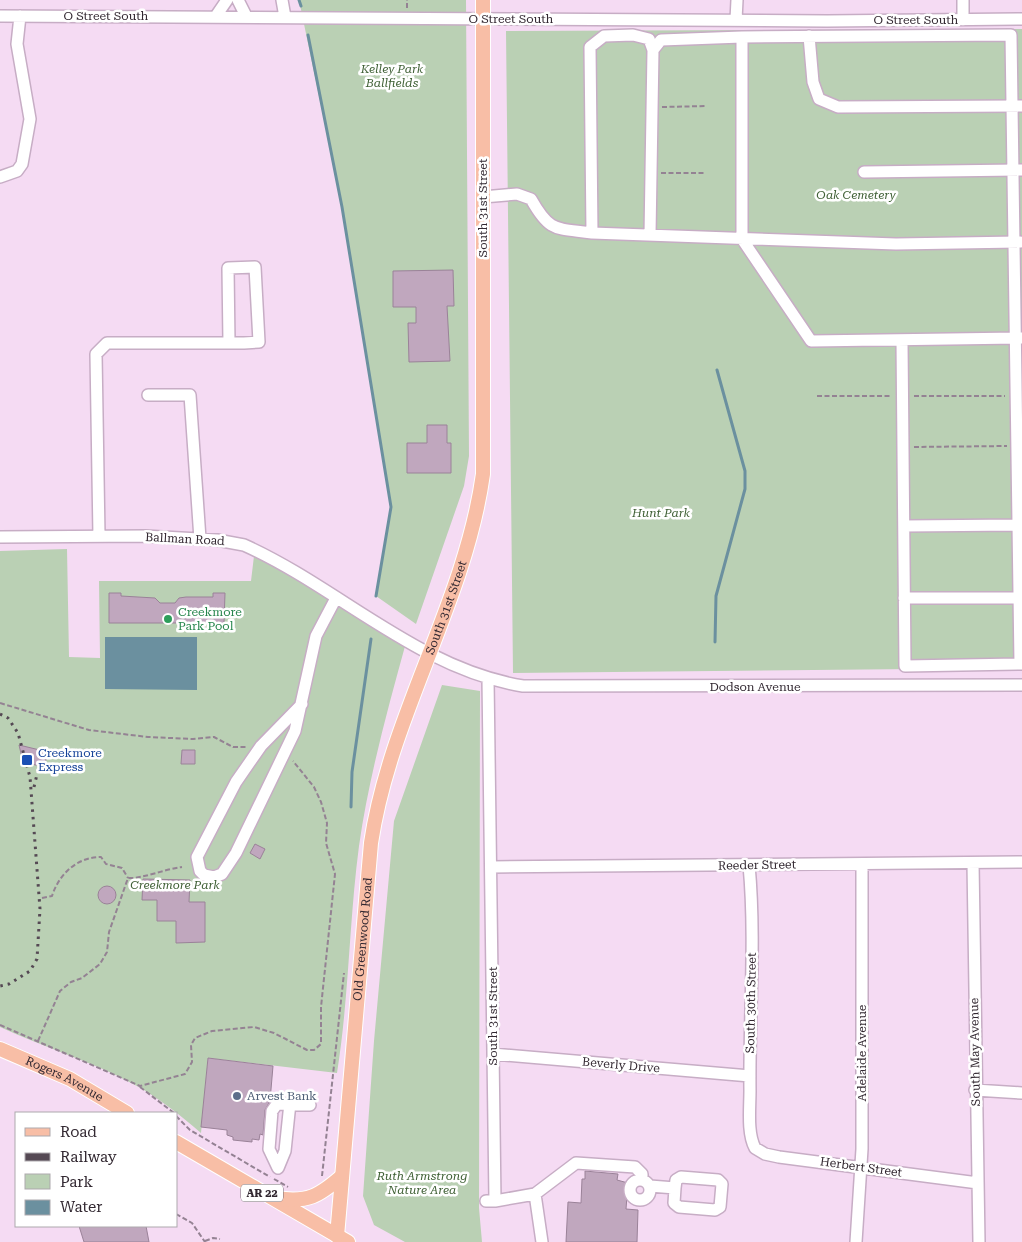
<svg xmlns="http://www.w3.org/2000/svg" width="1022" height="1242" viewBox="0 0 1022 1242" font-family="'Roboto Serif',serif">
	<style>
		.green { fill: #bad0b4 }
		.water { fill: #6b909f }
		.lines { fill: none; stroke-linecap: round; stroke-linejoin: round }
		.stream { stroke: #6b909f; stroke-width: 3 }
		.building { fill: #c0a7be; stroke: #9a8298 }
		.minor-casing { stroke: #c7adc5; stroke-width: 14 }
		.major-casing { stroke: #fff; stroke-width: 16 }
		.path { stroke: #948293; stroke-width: 2; stroke-dasharray: 5 2.5; stroke-linecap: butt }
		.minor { stroke: #fff; stroke-width: 11 }
		.major { stroke: #f8bea6; stroke-width: 14 }
		.rail { stroke: #554954; stroke-width: 3; stroke-dasharray: 2.5 5; stroke-linecap: butt }
		.leisure-dot { fill: #2e9e5b; stroke: #fff; stroke-width: 2 }
		.transit-dot { fill: #1a4fb4; stroke: #fff; stroke-width: 2 }
		.service-dot { fill: #5c6f8a; stroke: #fff; stroke-width: 2 }
		.labels { text-anchor: middle; stroke-width: 5; stroke-linejoin: round; paint-order: stroke }
		.shield { fill: #fff; stroke: #70686f; stroke-width: 1 }
		.shield-label { font-size: 11px; font-weight: bold; fill: #322831 }
		.street-label { font-size: 12px; fill: #322831; stroke: #fff }
		.park-label { font-size: 12px; font-style: italic; fill: #3f6035; stroke: #fff }
		.leisure-label { font-size: 12px; fill: #27864d; stroke: #fff; text-anchor: start }
		.transit-label { font-size: 12px; fill: #164399; stroke: #fff; text-anchor: start }
		.service-label { font-size: 12px; fill: #4e5e75; stroke: #fff; text-anchor: start }
	</style>
	<rect width="100%" height="100%" fill="#f5dbf3"/>
	<path class="green" d="M299 0H466L469 456 464 486 416 624 376 596 391 507 342 207Z
		M1022 29V668L513 673 506 31Z
		M67 549 69 657 100 658 99 581H251L254 556 407 639C388 708 369 776 359 846 349 922 349 998 337 1073L208 1058 201 1133C180 1115 159 1098 135 1085 92 1061 45 1048 0 1027V551Z
		M442 685 480 691 479 1208 482 1242H405L374 1225 363 1196 374 1041 394 821Z"/>
	<path class="water" d="M105 637H197V690L105 689Z"/>
	<g class="lines">
		<path class="stream" d="M299 0 301 6
			M308 35 342 207 391 507 376 596
			M715 642 716 596 745 489V471L717 370
			M351 807 352 772 371 639"/>
	</g>
	<path class="building" d="M453 270 454 306H447L450 361 409 362 408 323H416V307H393V271Z
		M427 425H447V443H451V473H407V443H427Z
		M109 593H121V596L155 598 160 603H175L179 598 186 597H213V593H225L224 623H109Z
		M19 745 48 752 44 767 23 762Z
		M182 750H195V764H181Z
		M255 844 265 849 260 859 250 853Z
		M143 879 190 880 189 902H205V942L176 943V921H157V900H142Z
		M98 895a9 9 0 1 1 18 0a9 9 0 1 1-18 0Z
		M208 1058 273 1066 270 1101 265 1110 263 1135 260 1134 259 1140 252 1139V1142L233 1140V1137L227 1135V1130L201 1127Z
		M585 1171 618 1174 617 1180 628 1183 626 1209 638 1210 637 1242H566L568 1202 581 1203 582 1179H585Z
		M79 1226H146L149 1242H84Z"/>
	<g class="lines">
		<defs>
			<path id="minor" d="M238 0 246 16
				M282 0 285 17
				M0 16 827 21 1022 19
				M216 16 227 0
				M736 20 737 0
				M963 20V0
				M809 36 813 82 819 99 838 107 1022 106
				M742 37V239L811 341 1022 338
				M864 172 1022 170
				M0 177 17 171 22 164 30 119 17 44 20 16
				M483 197 517 194 531 199C550 233 556 228 592 233L896 244 1020 242
				M592 233 590 47 604 36 633 35 649 39 653 50
				M650 235 653 50 661 40 742 37 1011 35 1020 664
				M902 341 905 666 1022 664
				M148 395H190L200 539
				M904 526 1022 525
				M99 536 96 354 107 343H244L259 342 255 267 228 268 229 343
				M0 537 145 536 217 540 244 545C338 587 418 669 523 686L1022 685
				M904 598H1022
				M302 704 261 746 236 782 197 857 200 871 204 875 214 877 222 874 236 853 295 731 316 636 336 598
				M973 863 979 1242
				M749 865C756 940 749 1016 750 1091 750 1108 747 1133 755 1148L765 1154 779 1157 978 1183
				M492 867 1022 862
				M493 1054 750 1076
				M975 1090 1022 1093
				M278 1168 269 1149 272 1111 277 1104 310 1105
				M278 1168 285 1151 290 1103
				M630 1190a10 10 0 1 1 20 0a10 10 0 1 1-20 0Z
				M650 1186 675 1188 676 1180 681 1177 718 1180 722 1184 720 1207 715 1210 679 1207 674 1203 675 1188
				M535 1194 576 1163 635 1167 642 1174V1180
				M486 1201H495L488 679
				M495 1201 535 1194 542 1242
				M856 1242 862 1149V864"/>
			<g id="major">
				<path id="s1" d="M0 1049 70 1079 127 1113"/>
				<path d="M176 1142 348 1242"/>
				<path d="M276 1198C308 1203 319 1196 342 1176"/>
				<path id="s2" d="M337 1236 371 843C390 715 465 603 483 474V0"/>
			</g>
		</defs>
		<use href="#minor" class="minor-casing"/>
		<use href="#major" class="major-casing"/>
		<path class="path" d="M407 8V0
			M662 107 707 106
			M661 173H705
			M817 396H892
			M914 396H1005
			M914 447 1007 446
			M0 703 89 730 148 737 193 739 214 737 233 747H247
			M42 898 52 896C59 874 77 857 101 857L106 864 122 868 128 878
			M0 1025 140 1086 185 1074 192 1062 191 1045 195 1038 212 1031 254 1027 274 1033 307 1050H314L321 1044V1007L335 874 326 843 327 823 321 802 314 787 293 761
			M38 1041 60 991 71 982 82 978 100 964 107 952 109 932 128 878C142 879 165 869 182 867
			M140 1087 174 1113
			M176 1116 190 1130 270 1177
			M322 1176 344 973
			M274 1179 288 1187
			M176 1214 192 1223 205 1242
			M205 1241 213 1238 220 1239"/>
		<use href="#minor" class="minor"/>
		<use href="#major" class="major"/>
		<path class="rail" d="M0 714 8 718 18 733 30 777 40 909 37 959 30 971 9 984 0 986
			M34 787 39 766"/>
	</g>
	<circle class="leisure-dot" cx="168" cy="619" r="5"/>
	<rect class="transit-dot" x="21" y="754" width="12" height="12" rx="2.5"/>
	<circle class="service-dot" cx="237" cy="1096" r="5"/>
	<g class="labels">
		<rect class="shield" x="241" y="1184.5" width="42" height="17" rx="4"/>
		<g class="shield-label">
			<text x="262" y="1197">AR 22</text>
		</g>
		<g class="street-label">
			<text x="106" y="20">O Street South</text>
			<text x="511" y="23">O Street South</text>
			<text x="916" y="24">O Street South</text>
			<text transform="translate(483 208) rotate(-90)" y="4">South 31st Street</text>
			<text transform="translate(185 539) rotate(3)" y="4">Ballman Road</text>
			<text dy="4" stroke="none"><textPath href="#s2" startOffset="642">South 31st Street</textPath></text>
			<text x="755" y="691">Dodson Avenue</text>
			<text transform="translate(757 865) rotate(-1)" y="4">Reeder Street</text>
			<text dy="4" stroke="none"><textPath href="#s2" startOffset="298">Old Greenwood Road</textPath></text>
			<text transform="translate(751 1003) rotate(-89)" y="4">South 30th Street</text>
			<text transform="translate(493 1016) rotate(-90)" y="4">South 31st Street</text>
			<text transform="translate(975 1052) rotate(-91)" y="4">South May Avenue</text>
			<text transform="translate(862 1053) rotate(-90)" y="4">Adelaide Avenue</text>
			<text transform="translate(621 1065) rotate(5)" y="4">Beverly Drive</text>
			<text dy="4" stroke="none"><textPath href="#s1" startOffset="71">Rogers Avenue</textPath></text>
			<text transform="translate(861 1167) rotate(8)" y="4">Herbert Street</text>
		</g>
		<g class="park-label">
			<text x="392" y="73">Kelley Park<tspan x="392" dy="14">Ballfields</tspan></text>
			<text x="856" y="199">Oak Cemetery</text>
			<text x="661" y="517">Hunt Park</text>
			<text x="175" y="889">Creekmore Park</text>
			<text x="422" y="1180">Ruth Armstrong<tspan x="422" dy="14">Nature Area</tspan></text>
		</g>
		<g class="leisure-label">
			<text x="178" y="616">Creekmore<tspan x="178" dy="14">Park Pool</tspan></text>
		</g>
		<g class="transit-label">
			<text x="38" y="757">Creekmore<tspan x="38" dy="14">Express</tspan></text>
		</g>
		<g class="service-label">
			<text x="247" y="1100">Arvest Bank</text>
		</g>
	</g>
	<rect x="15" y="1112" width="162" height="115" fill="#ffffff" stroke="#ada9ad"/>
	<rect x="25" y="1128" width="25" height="8" fill="#f8bea6" stroke="#ada9ad"/>
	<text x="60" y="1137" font-size="15" fill="#322831">Road</text>
	<rect x="25" y="1153" width="25" height="8" fill="#554954" stroke="#ada9ad"/>
	<text x="60" y="1162" font-size="15" fill="#322831">Railway</text>
	<rect x="25" y="1174" width="25" height="15" fill="#bad0b4" stroke="#ada9ad"/>
	<text x="60" y="1187" font-size="15" fill="#322831">Park</text>
	<rect x="25" y="1200" width="25" height="15" fill="#6b909f" stroke="#ada9ad"/>
	<text x="60" y="1212" font-size="15" fill="#322831">Water</text>
</svg>
